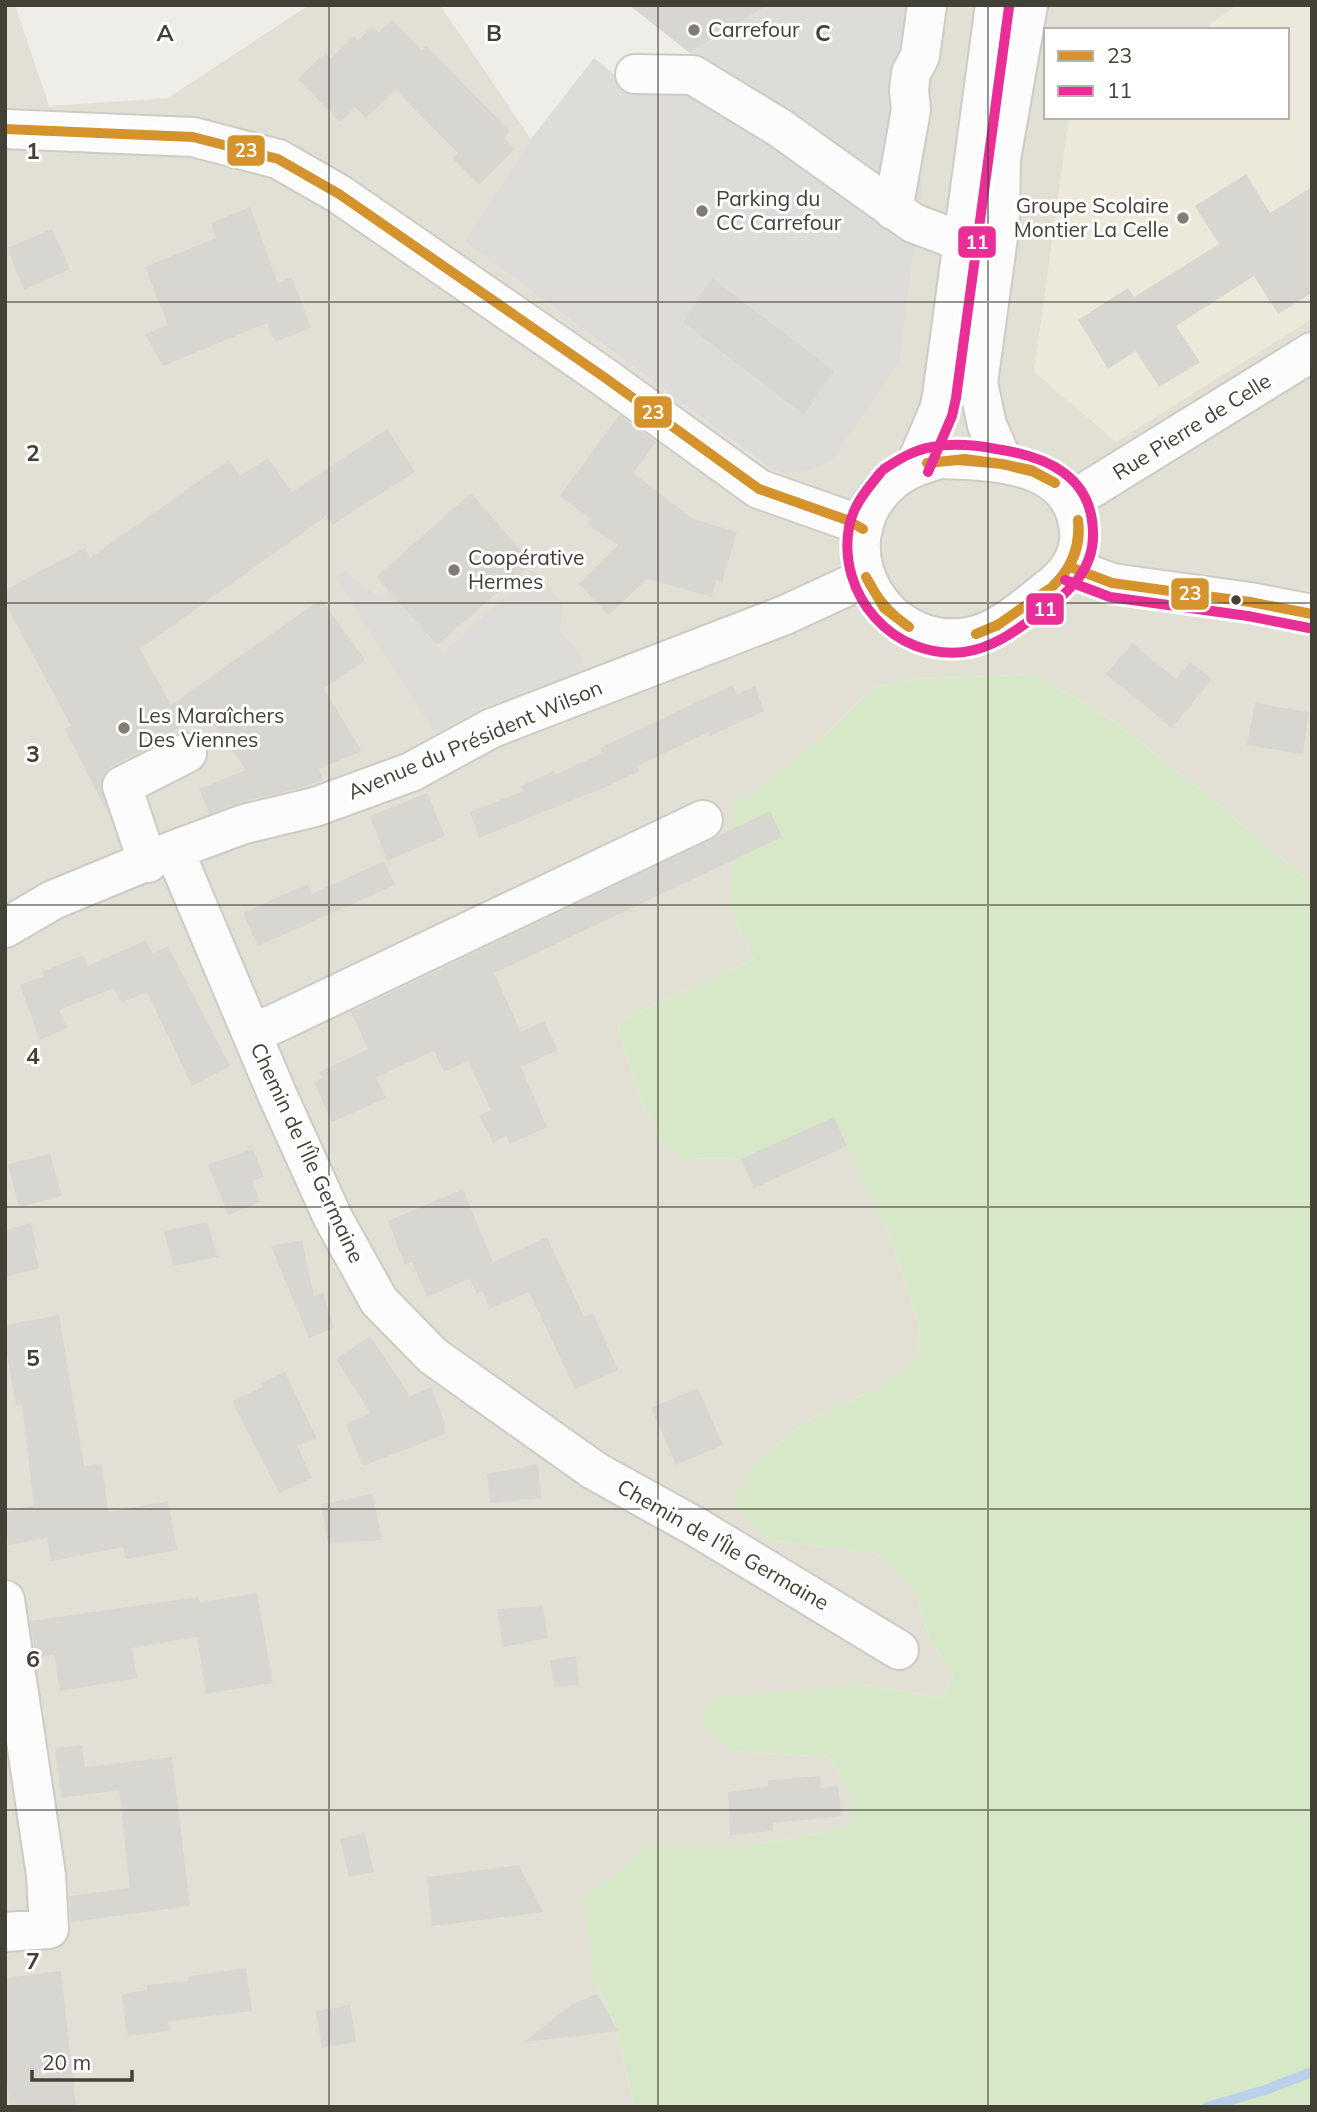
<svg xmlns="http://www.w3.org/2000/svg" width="1317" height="2112" viewBox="0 0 1317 2112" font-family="Mulish,sans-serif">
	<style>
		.residential { fill: #e2e0d5; fill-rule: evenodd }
		.education { fill: #ece9da }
		.green { fill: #d7e8c9 }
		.parking { fill: #dddcd8 }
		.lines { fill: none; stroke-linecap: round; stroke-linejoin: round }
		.stream { stroke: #bad0eb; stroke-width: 10 }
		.building { fill: #d8d6d0 }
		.minor-casing { stroke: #cccbc5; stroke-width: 42 }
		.minor { stroke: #fcfcfc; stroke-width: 38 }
		.bus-1-casing { stroke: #fff; stroke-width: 16 }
		.bus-2-casing { stroke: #fff; stroke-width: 16 }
		.bus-1 { stroke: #d5932d; stroke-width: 10 }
		.bus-2 { stroke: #e92e97; stroke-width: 10 }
		.grid { fill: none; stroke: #434035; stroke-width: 2; stroke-opacity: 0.55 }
		.poi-dot { fill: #7f7d74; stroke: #fff; stroke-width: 2.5 }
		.bus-dot { fill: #434035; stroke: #fff; stroke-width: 2.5 }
		.labels { text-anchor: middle; stroke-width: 6; stroke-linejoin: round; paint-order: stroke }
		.poi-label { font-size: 21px; fill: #434035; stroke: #fff; text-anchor: start }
		.street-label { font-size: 21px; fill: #434035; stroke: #fff }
		.grid-label { font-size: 23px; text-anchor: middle; font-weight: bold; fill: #434035; stroke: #fff; stroke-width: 6; stroke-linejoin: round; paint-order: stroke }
		.line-badge { stroke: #fff; stroke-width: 2.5 }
		.badge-label { font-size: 19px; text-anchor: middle; font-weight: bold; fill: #fff }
	</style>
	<rect width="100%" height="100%" fill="#eeede8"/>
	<path class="residential" d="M5 5H15L49 106 168 98 309 5H440L531 139 464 241 763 464 781 473 915 177 937 5H1312V884L1212 799 1108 717 1033 674 916 679 873 688 810 749 731 911 754 959 617 1022 640 1097 662 1144 684 1158 741 1159 834 1117 889 1233 920 1327 917 1362 879 1387 808 1421 754 1463 767 1540 877 1553 915 1592 931 1642 954 1674 942 1698 863 1685 734 1751 829 1757 850 1791V1827L749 1846H647L592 1974 616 2027 634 2107H5ZM1046 30H1287V117H1046Z"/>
	<path class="education" d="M1237 5H1312V319L1116 442 1034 372 1069 117H1287V30H1202Z"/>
	<path class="green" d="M1033 674 1108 717 1212 799 1312 884V2107H634L616 2027 592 1974 585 1899 647 1846H749L850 1827V1791L829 1757 734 1751 702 1727 710 1698 863 1685 942 1698 954 1674 931 1642 915 1592 877 1553 767 1540 732 1505 754 1463 808 1421 879 1387 917 1361 920 1327 889 1233 834 1118 741 1159 684 1158 662 1144 640 1097 617 1022 754 959 731 911 733 806 810 749 873 688 916 679Z"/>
	<path class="parking" d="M768 5H937L915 177 923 180 899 362 831 461 807 471 781 473 764 464 464 241 531 139 594 58 618 77 635 58 689 54Z
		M535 569 564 607 559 629 577 650 585 670 478 709 436 735 335 577 345 571 380 598 388 591 443 653Z"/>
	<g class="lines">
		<path class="stream" d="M1207 2107 1265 2090 1312 2072"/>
	</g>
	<path class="building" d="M629 5H768L690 53Z
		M392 20 422 50 426 46 510 131 504 138 515 149 479 185 452 158 458 153 396 90 366 118 355 107 340 122 298 79 325 53 330 59 354 36 358 41 372 26 378 33Z
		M1246 174 1270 213 1312 187V293L1278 314 1254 276 1176 326 1200 362 1159 387 1136 351 1108 369 1078 320 1128 288 1134 297 1219 244 1195 206Z
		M250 207 278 283 292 277 311 328 275 342 267 323 163 366 145 334 168 325 145 267 216 238 211 223Z
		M52 229 70 269 24 290 7 248Z
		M712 278 834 371 804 415 683 322Z
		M619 415 656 442 633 473 693 519 737 532 722 582 716 580 712 597 647 579 609 615 579 584 618 545 587 524 591 519 560 496Z
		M387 429 415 472 332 525 326 516 140 649 171 705 321 599 365 660 324 689 362 751 319 769 323 780 303 787 239 803 209 814 199 789 246 770 206 714 165 735 167 739 112 766 105 773 100 783 108 814 65 729 71 726 5 603V590L85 548 90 558 229 460 240 476 268 458 292 492Z
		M471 493 532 563 437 645 376 577Z
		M1132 643 1176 679 1190 662 1212 679 1172 728 1106 674Z
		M733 685 737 695 755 686 764 711 710 736 709 732 637 766 640 771 603 788 479 838 470 812 524 791 521 786 554 771 555 775 602 753 600 748Z
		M1255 703 1309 712 1303 754 1247 745Z
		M427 793 445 836 387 861 370 816Z
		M770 811 782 837 494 973 521 1032 544 1021 558 1050 521 1067 547 1127 510 1144 506 1136 493 1143 479 1115 491 1110 468 1061 444 1072 434 1051 376 1077 386 1098 332 1122 314 1082 322 1078 319 1072 368 1049 351 1012Z
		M384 861 395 885 258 946 243 913 307 884 312 894Z
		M146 940 153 954 168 946 230 1066 192 1086 147 992 121 1003 114 988 59 1010 67 1028 40 1040 20 985 44 976 42 972 83 955 88 966Z
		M834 1117 847 1146 754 1188 741 1159Z
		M253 1149 264 1177 252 1181 260 1202 228 1215 208 1165Z
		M50 1154 62 1196 19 1207 8 1164Z
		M463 1189 493 1262 547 1237 584 1317 593 1313 618 1370 575 1389 529 1292 490 1309 482 1291 477 1293 469 1279 427 1297 412 1262 405 1265 388 1221Z
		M207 1222 218 1257 173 1266 164 1231Z
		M31 1223 37 1248 34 1249 39 1268 5 1277V1230Z
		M302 1240 314 1296 323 1292 334 1328 309 1338 271 1246Z
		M59 1315 84 1466 102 1464 108 1512 168 1501 177 1550 126 1559 123 1547 51 1561 47 1538 8 1545 5 1511 34 1506 22 1404 16 1405 5 1344V1325Z
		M370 1336 410 1396 431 1387 445 1423V1434L363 1466 346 1424 370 1413 336 1359Z
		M285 1372 317 1439 297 1445 312 1478 279 1493 232 1401 263 1387 261 1383Z
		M698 1388 723 1445 676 1465 651 1408Z
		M538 1464 541 1498 490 1503 487 1474Z
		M373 1494 382 1540 328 1543 321 1504Z
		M257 1593 273 1683 206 1694 197 1637 132 1648 137 1678 60 1691 54 1654 36 1658 30 1621 199 1597 200 1602Z
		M543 1606 548 1638 503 1647 497 1609Z
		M576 1656 579 1685 554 1687 550 1660Z
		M82 1745 85 1767 172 1757 190 1906 71 1922 69 1896 130 1888 119 1790 61 1798 55 1748Z
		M820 1776 821 1788 838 1786 842 1816 773 1823V1831L730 1835 728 1792 768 1787V1780Z
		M365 1833 374 1872 349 1877 340 1839Z
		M519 1865 543 1912 432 1926 427 1877Z
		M246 1968 252 2011 168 2021 170 2031 127 2036 122 1994 147 1990V1985L189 1981V1976Z
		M61 1971 76 2107H10L5 2068V1978Z
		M597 1994 618 2031 524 2042 572 2004Z
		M350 2005 356 2042 322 2048 316 2011Z"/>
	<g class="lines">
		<defs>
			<path id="minor" d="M635 74 693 75 780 128 913 223 963 242 983 257
				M5 129 193 137 278 159 339 194 604 377 759 489 847 520 863 529
				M893 210 911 110 909 90 911 73 920 56 927 5
				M940 459C994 461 1073 461 1079 531 1081 555 1067 575 1048 589 1028 605 1002 628 977 635 885 659 819 544 892 481 906 469 923 464 940 459Z
				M1004 464 987 425 978 383 1000 223 1001 159 1028 5
				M915 466 939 410 942 396 995 5
				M1071 501 1312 352
				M1070 567 1112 583 1250 602 1312 614
				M174 850 277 1094 333 1218 379 1301 433 1356 595 1471 698 1528 899 1650
				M148 863 122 786 187 753
				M5 928 53 900 174 850 244 824 315 807 411 772 492 728 785 615 865 578
				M251 1032 274 1024 703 820
				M5 1600 46 1875 49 1929 5 1932"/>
		</defs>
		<use href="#minor" class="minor-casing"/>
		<use href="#minor" class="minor"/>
		<defs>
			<path id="bus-1" d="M5 129 193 137 278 159 339 194 604 377 759 489 847 520 863 529
				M927 463 965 459 1002 464
				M927 463 958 460 1002 464
				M1002 464 1031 470 1055 483
				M1002 464 1034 472 1055 483
				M1070 567 1112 583 1250 602 1312 614
				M866 577C877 599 889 613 909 627
				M866 577 884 608 909 627
				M1053 586C1072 568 1080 547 1078 520
				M1053 586C1072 568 1082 547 1078 520
				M976 634 999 624 1049 589
				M976 634 998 625 1049 589"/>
			<path id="bus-2" d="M881 472C868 488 853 505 849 527 837 595 893 660 964 652 995 648 1019 628 1043 611 1070 592 1094 568 1093 534 1093 475 1045 456 996 449 975 445 953 443 932 447 914 450 899 459 884 469
				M928 472 952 416 956 398 1009 7
				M1065 580 1110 597 1248 616 1309 628"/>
		</defs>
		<use href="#bus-1" class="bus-1-casing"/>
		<use href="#bus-2" class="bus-2-casing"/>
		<use href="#bus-1" class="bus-1"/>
		<use href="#bus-2" class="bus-2"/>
	</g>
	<path class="grid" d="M329 5V2107M658 5V2107M988 5V2107M5 302H1312M5 603H1312M5 905H1312M5 1207H1312M5 1509H1312M5 1810H1312"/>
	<g class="poi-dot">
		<circle cx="694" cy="30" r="7"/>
		<circle cx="702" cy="211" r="7"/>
		<circle cx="1183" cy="218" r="7"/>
		<circle cx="454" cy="570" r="7"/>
		<circle cx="124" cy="728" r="7"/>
	</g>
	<circle class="bus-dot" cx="1236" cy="600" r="6"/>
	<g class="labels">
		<g class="poi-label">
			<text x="708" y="37">Carrefour</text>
			<text x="716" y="206">Parking du<tspan x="716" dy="24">CC Carrefour</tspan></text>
			<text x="1169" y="213" text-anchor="end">Groupe Scolaire<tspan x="1169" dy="24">Montier La Celle</tspan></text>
			<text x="468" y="565">Coopérative<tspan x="468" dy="24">Hermes</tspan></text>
			<text x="138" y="723">Les Maraîchers<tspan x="138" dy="24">Des Viennes</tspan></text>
		</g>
		<g class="street-label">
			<text transform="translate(1192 427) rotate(-32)" y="7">Rue Pierre de Celle</text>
			<text transform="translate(475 740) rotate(-23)" y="7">Avenue du Président Wilson</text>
			<text transform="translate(307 1153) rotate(65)" y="7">Chemin de l'Île Germaine</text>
			<text transform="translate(723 1545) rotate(30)" y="7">Chemin de l'Île Germaine</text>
		</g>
	</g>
	<g class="grid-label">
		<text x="165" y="41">A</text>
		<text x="494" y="41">B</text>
		<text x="823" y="41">C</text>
		<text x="33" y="159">1</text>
		<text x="33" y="461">2</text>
		<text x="33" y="762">3</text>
		<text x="33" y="1064">4</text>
		<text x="33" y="1366">5</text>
		<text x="33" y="1667">6</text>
		<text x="33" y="1969">7</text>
	</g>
	<g class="line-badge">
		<rect x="226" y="134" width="40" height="33" rx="7" fill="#d5932d"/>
		<rect x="957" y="225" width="40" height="34" rx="7" fill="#e92e97"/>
		<rect x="633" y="395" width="40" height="34" rx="7" fill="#d5932d"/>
		<rect x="1170" y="577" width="40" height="34" rx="7" fill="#d5932d"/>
		<rect x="1025" y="592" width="40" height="34" rx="7" fill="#e92e97"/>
	</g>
	<g class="badge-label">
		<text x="246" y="157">23</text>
		<text x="977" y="249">11</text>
		<text x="653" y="419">23</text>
		<text x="1190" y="600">23</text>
		<text x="1045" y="616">11</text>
	</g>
	<rect width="1317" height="2112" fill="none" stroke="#434035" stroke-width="14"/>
	<rect x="1044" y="28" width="245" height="91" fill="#ffffff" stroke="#b4b3ae" stroke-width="2"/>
	<rect x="1058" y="51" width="35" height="10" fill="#d5932d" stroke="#b4b3ae" stroke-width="2"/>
	<text x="1107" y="63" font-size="21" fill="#434035">23</text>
	<rect x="1058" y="86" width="35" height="10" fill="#e92e97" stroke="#b4b3ae" stroke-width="2"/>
	<text x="1107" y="98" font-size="21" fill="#434035">11</text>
	<path d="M32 2070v10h100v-10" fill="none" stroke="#434035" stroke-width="3.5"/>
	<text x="42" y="2070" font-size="21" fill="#434035" stroke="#ffffff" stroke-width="5" paint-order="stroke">20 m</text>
</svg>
